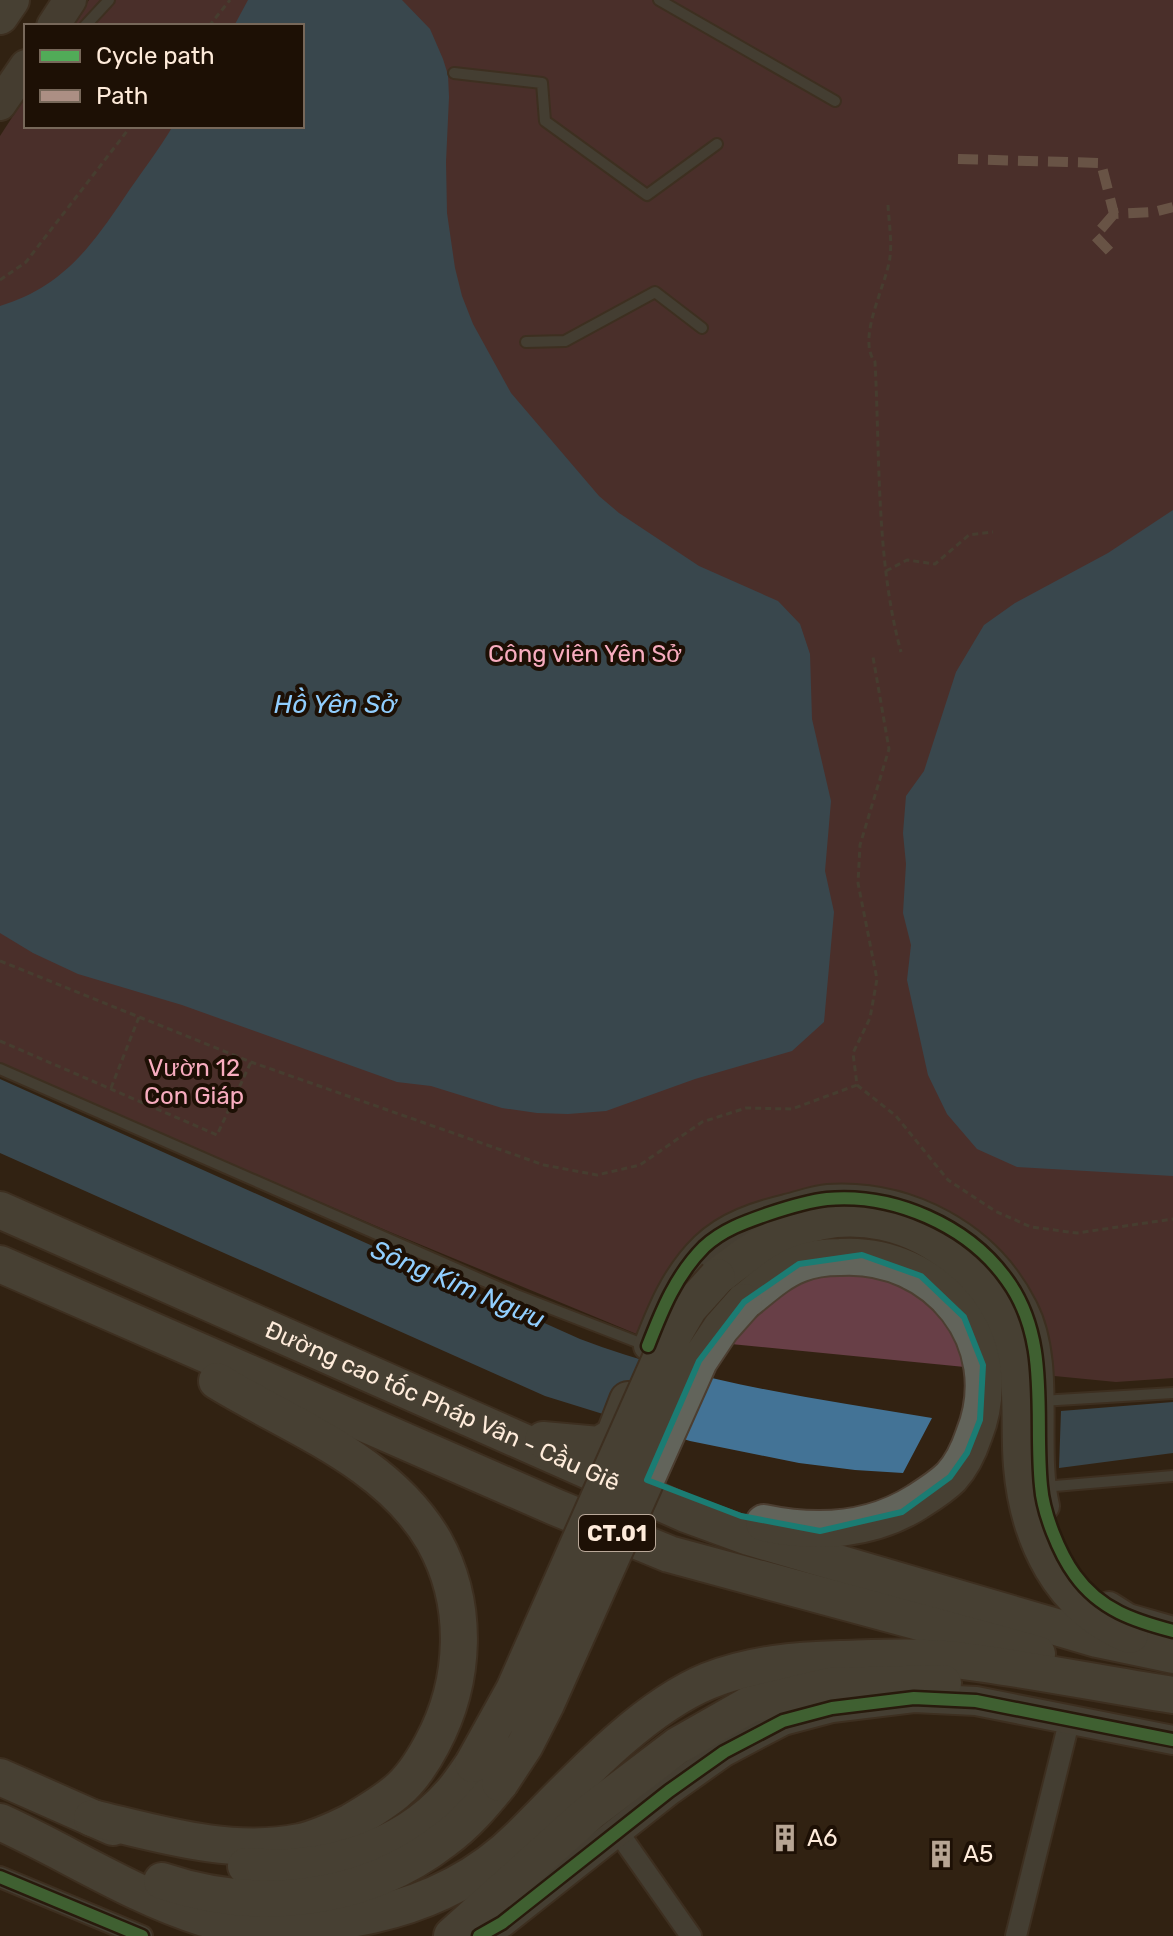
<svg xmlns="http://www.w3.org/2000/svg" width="1173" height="1936" viewBox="0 0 1173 1936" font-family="Rubik,sans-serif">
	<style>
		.green { fill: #683f47 }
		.water { fill: #437396 }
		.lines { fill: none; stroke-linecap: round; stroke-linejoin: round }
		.lane-casing { stroke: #4c3e31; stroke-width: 14 }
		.street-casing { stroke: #4c3e31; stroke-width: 24 }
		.secondary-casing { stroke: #4c3e31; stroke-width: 32 }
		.primary-casing { stroke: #4c3e31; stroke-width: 36 }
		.highway-casing { stroke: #4c3e31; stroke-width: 40 }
		.path { stroke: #605d53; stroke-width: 3; stroke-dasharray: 6 4; stroke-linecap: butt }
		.lane { stroke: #5b5f59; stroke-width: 10 }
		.street { stroke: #5b5f59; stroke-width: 20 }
		.secondary { stroke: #5d6159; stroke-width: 28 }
		.primary { stroke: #5d5e55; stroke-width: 32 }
		.highway { stroke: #62645b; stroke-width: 36 }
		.highway-bridge-casing { stroke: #4c3e31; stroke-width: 40; stroke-linecap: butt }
		.highway-bridge { stroke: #62645b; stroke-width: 36 }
		.quiet { stroke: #ac8f84; stroke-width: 10; stroke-dasharray: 20 10; stroke-linecap: butt }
		.cycleway-casing { stroke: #1d1005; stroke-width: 17 }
		.cycleway { stroke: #51ab58; stroke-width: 12 }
		.marked { fill: none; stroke: #1b7c73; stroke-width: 6; stroke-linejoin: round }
		.labels { text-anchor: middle; stroke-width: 8; stroke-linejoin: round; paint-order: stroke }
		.shield { fill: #1d1005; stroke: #baa99a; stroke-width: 2 }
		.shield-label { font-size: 22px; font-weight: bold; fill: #feebda }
		.park-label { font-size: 24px; fill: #f8acbf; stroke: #1d1005 }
		.street-label { font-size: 24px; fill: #feebda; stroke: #1d1005 }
		.poi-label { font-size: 24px; fill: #feebda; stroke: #1d1005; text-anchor: start }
		.water-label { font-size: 26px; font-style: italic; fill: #91cefe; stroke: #1d1005 }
	</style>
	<rect width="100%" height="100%" fill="#322212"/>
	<path class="green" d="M89 0H1173V1378L1116 1382 639 1335 390 1232 0 1065V136L26 96V126H302V26H72Z"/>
	<path class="water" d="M248 0H402L430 29 443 59 448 75 449 97 446 162 447 213 455 268 462 296 473 324 511 393 599 496 619 513 699 566 778 601 800 624 810 654 812 719 831 801 825 871 834 912 824 1022 792 1051 695 1079 606 1111 568 1114 537 1113 502 1108 431 1086 397 1082 182 1005 78 974 33 953 0 933V306C61 287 89 250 124 198 140 174 158 151 173 126H302V26H234Z
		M1173 510V1176L1017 1167 977 1149 947 1114 928 1075 907 980 911 945 903 913 906 864 903 833 906 796 924 771 956 672 984 625 1015 603 1108 553Z
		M0 1079 580 1339C693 1382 813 1398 932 1418L903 1473 855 1470 799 1463 690 1441 545 1396 0 1153Z
		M1173 1402V1453L1059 1468 1061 1411Z"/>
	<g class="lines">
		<defs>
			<path id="lane" d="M659 0 835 101
				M85 26 109 0
				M454 73 542 83 545 121 647 195 717 144
				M526 342 565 341 655 292 702 328
				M0 1069 516 1295 645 1345
				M1041 1401 1173 1393
				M1043 1487 1173 1476"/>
			<path id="street" d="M618 1832 691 1936
				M0 1877 142 1936
				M1016 1936 1070 1718"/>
			<path id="secondary" d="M648 1346C662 1310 676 1275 705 1247 727 1226 757 1216 786 1209 800 1206 814 1200 828 1199 908 1194 987 1236 1023 1308 1052 1364 1031 1445 1045 1506
				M1109 1606 1128 1618 1173 1631
				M479 1936 502 1923 669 1791 724 1752 783 1721 832 1708 914 1698 976 1701 1173 1740"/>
			<path id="primary" d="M53 26 70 0
				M0 104 26 66"/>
			<g id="highway">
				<path d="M0 16 11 0"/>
				<path id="s1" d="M0 1210 686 1514 749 1537 1097 1639 1173 1655"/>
				<path d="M0 1264 555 1507 669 1554 1037 1654"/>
				<path d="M717 1277C766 1237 817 1208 883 1222 951 1237 1004 1294 1017 1363 1023 1397 1019 1432 1022 1466 1028 1538 1060 1607 1130 1635"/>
				<path d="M744 1302C761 1289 778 1272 799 1264 811 1259 827 1257 840 1257 937 1251 1011 1342 974 1435 969 1450 962 1465 951 1477 941 1487 928 1495 917 1502 871 1531 816 1534 764 1523"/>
				<path d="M543 1440 599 1445 614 1436 628 1400"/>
				<path d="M0 1777 113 1827"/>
				<path d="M92 1818C160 1834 229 1856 300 1842 318 1838 335 1830 351 1822 366 1813 383 1803 396 1792 411 1780 423 1761 432 1744 466 1681 469 1604 434 1541 388 1461 292 1427 217 1381"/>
				<path d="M0 1822C68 1853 133 1896 204 1918 314 1936 439 1918 520 1837 571 1786 640 1709 708 1681 750 1664 796 1660 840 1659 879 1658 918 1656 956 1660 1029 1669 1101 1684 1173 1695"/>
				<path d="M246 1866C320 1873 400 1852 451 1794 459 1785 466 1774 473 1764"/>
				<path d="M162 1881C257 1913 364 1902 444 1840 466 1824 483 1804 500 1783"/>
				<path d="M452 1936 589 1813 677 1746 749 1705 829 1686 943 1683"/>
			</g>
		</defs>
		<use href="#lane" class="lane-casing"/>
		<use href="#street" class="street-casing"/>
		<use href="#secondary" class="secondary-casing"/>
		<use href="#primary" class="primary-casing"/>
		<use href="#highway" class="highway-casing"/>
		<path class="path" d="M209 26 230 0
			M888 205C889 222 892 241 890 257 887 284 856 338 875 362 880 456 876 561 901 652
			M0 280 26 262 131 126
			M886 571 907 560 935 564 969 535 993 532
			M0 961 251 1062 544 1165 597 1175 640 1165 702 1122 746 1108 792 1109 857 1085 853 1053 870 1018 877 979 858 883 860 845 889 749 873 657
			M0 1041 217 1135 251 1062
			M857 1085 896 1116 948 1180 995 1211 1031 1227 1077 1233 1173 1219
			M111 1088 139 1017"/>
		<use href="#lane" class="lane"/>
		<use href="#street" class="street"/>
		<use href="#secondary" class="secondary"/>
		<use href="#primary" class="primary"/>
		<use href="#highway" class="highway"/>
		<defs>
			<path id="highway-bridge" d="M473 1764 514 1690 665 1349 689 1308 717 1277
				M500 1783 525 1745 546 1704 699 1361 721 1328 744 1302"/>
		</defs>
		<use href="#highway-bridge" class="highway-bridge-casing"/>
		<use href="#highway-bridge" class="highway-bridge"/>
		<path class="quiet" d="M958 159 1101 163 1114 214 1154 212 1173 207
			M1114 214 1095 236 1116 258"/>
		<defs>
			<path id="cycleway" d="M648 1346C662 1310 676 1275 704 1247 722 1230 745 1222 768 1214 786 1208 808 1201 827 1199 893 1193 968 1225 1007 1280 1051 1340 1034 1417 1041 1486 1043 1513 1059 1553 1075 1575 1100 1610 1135 1621 1173 1631
				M0 1877 142 1936
				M479 1936 502 1923 669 1791 724 1752 783 1721 832 1708 914 1698 976 1701 1173 1740"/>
		</defs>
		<use href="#cycleway" class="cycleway-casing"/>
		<use href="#cycleway" class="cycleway"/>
	</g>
	<path d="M0 0H1173V1936H0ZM862 1255 921 1276 964 1317 983 1365 980 1420 967 1453 950 1477 902 1512 820 1531 741 1516 647 1480 699 1361 744 1302 799 1264Z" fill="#322212" fill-opacity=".55" fill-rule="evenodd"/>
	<path class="marked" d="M862 1255 921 1276 964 1317 983 1365 980 1420 967 1453 950 1477 902 1512 820 1531 741 1516 647 1480 699 1361 744 1302 799 1264Z"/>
	<defs>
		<symbol id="building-bare" viewBox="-9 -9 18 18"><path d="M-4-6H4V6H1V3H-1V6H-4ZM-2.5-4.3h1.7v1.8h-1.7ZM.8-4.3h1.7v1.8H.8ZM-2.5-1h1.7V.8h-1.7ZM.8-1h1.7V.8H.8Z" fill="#b7a594" stroke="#1d1005" stroke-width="2.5" paint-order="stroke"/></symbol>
	</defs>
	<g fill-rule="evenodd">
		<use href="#building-bare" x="765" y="1818" width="40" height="40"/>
		<use href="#building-bare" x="921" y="1834" width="40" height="40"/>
	</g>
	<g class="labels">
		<rect class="shield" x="579" y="1515" width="76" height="36" rx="6"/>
		<g class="shield-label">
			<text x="617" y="1541">CT.01</text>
		</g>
		<g class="park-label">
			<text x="585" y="662">Công viên Yên Sở</text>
			<text x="194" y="1076">Vườn 12<tspan x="194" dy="28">Con Giáp</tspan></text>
		</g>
		<g class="street-label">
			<text dy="8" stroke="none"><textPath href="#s1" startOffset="484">Đường cao tốc Pháp Vân - Cầu Giẽ</textPath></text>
		</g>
		<g class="poi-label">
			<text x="807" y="1846">A6</text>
			<text x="963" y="1862">A5</text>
		</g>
		<g class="water-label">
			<text x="335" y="713">Hồ Yên Sở</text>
			<text transform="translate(458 1284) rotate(23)" y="9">Sông Kim Ngưu</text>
		</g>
	</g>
	<rect x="24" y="24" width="280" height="104" fill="#1d1005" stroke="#77685a" stroke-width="2"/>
	<rect x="40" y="50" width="40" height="12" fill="#51ab58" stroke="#77685a" stroke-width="2"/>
	<text x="96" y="64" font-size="24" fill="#feebda">Cycle path</text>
	<rect x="40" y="90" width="40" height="12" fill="#ac8f84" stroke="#77685a" stroke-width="2"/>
	<text x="96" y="104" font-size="24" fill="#feebda">Path</text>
</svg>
